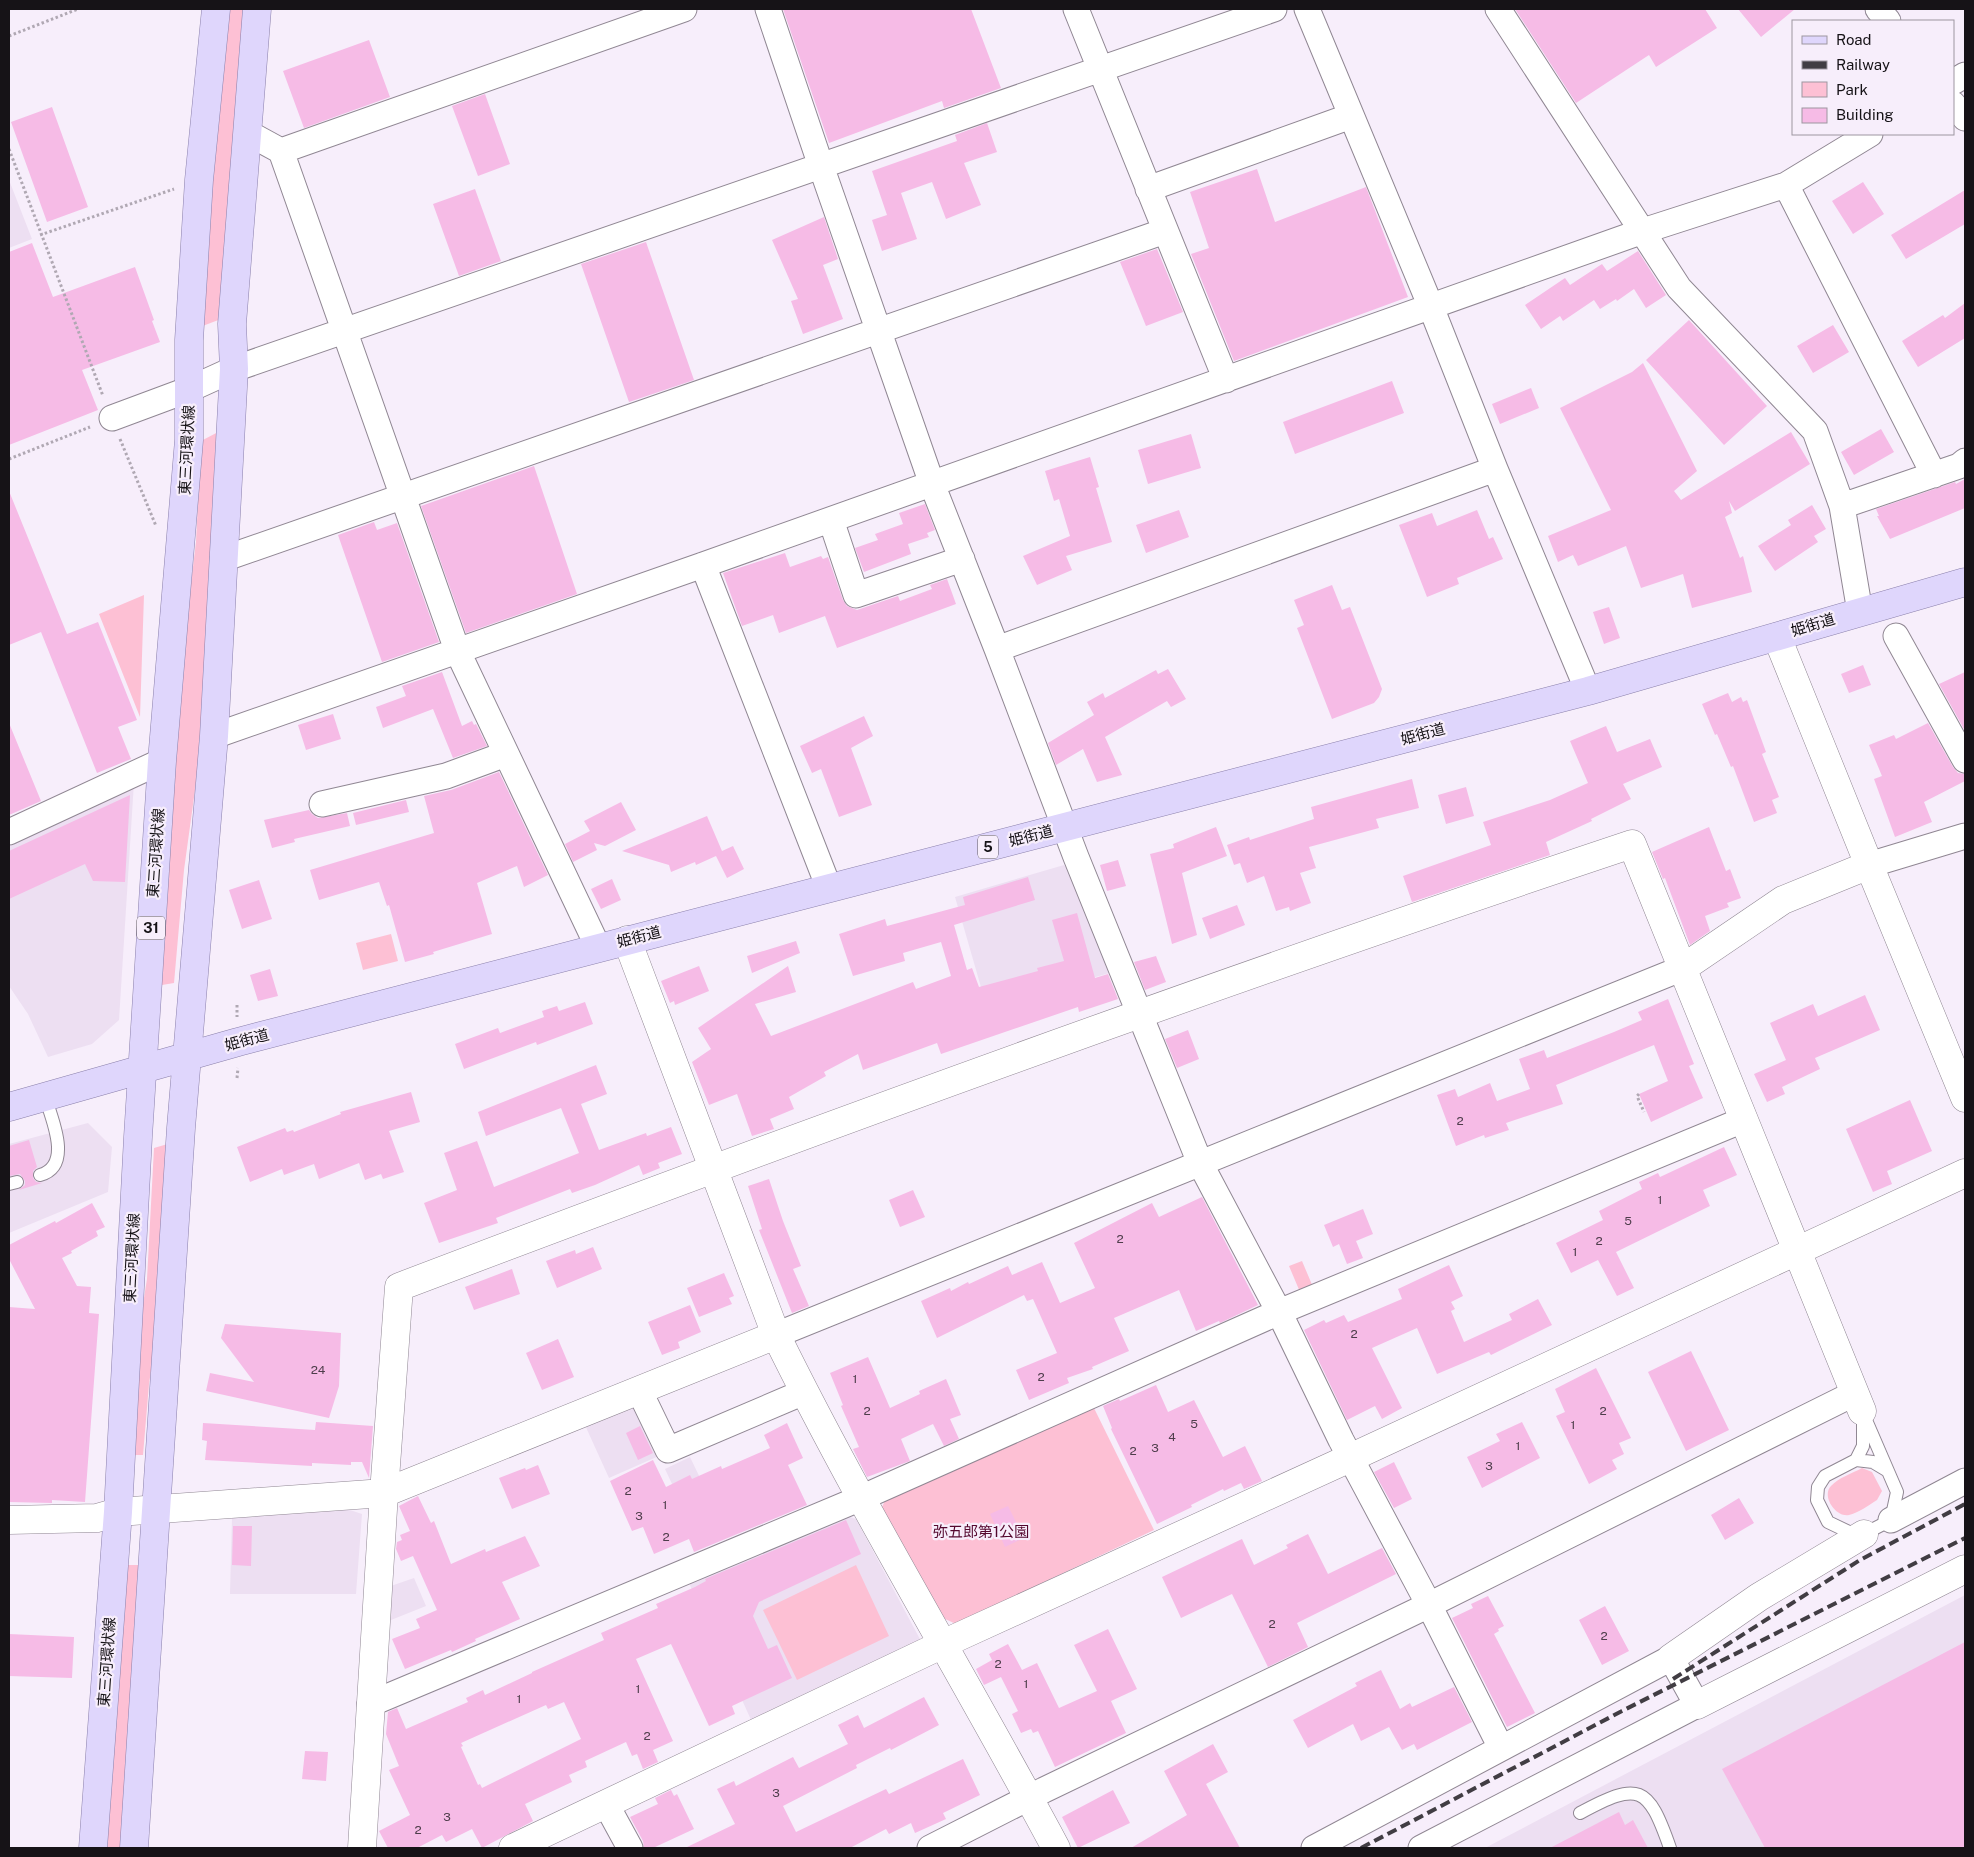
<svg xmlns="http://www.w3.org/2000/svg" width="1974" height="1857" viewBox="0 0 1974 1857" font-family="'Public Sans','Noto Sans JP',sans-serif">
	<style>
		.built { fill: #eddff2 }
		.green { fill: #fdc0d4 }
		.building { fill: #f6bbe6; fill-rule: evenodd }
		.lines { fill: none; stroke-linecap: round; stroke-linejoin: round }
		.service-casing { stroke: #908793; stroke-width: 14 }
		.minor-casing { stroke: #908793; stroke-width: 27 }
		.tertiary-casing { stroke: #908793; stroke-width: 29 }
		.primary-casing { stroke: #8b80ab; stroke-width: 29 }
		.path { stroke: #b0a8b3; stroke-width: 3; stroke-dasharray: 2.5 2.5; stroke-linecap: butt }
		.service { stroke: #fff; stroke-width: 12 }
		.minor { stroke: #fff; stroke-width: 25 }
		.tertiary { stroke: #fff; stroke-width: 28 }
		.primary { stroke: #dfd6fc; stroke-width: 28 }
		.rail { stroke: #413d43; stroke-width: 4; stroke-dasharray: 10 5; stroke-linecap: butt }
		.labels { text-anchor: middle; stroke-width: 4.5; stroke-linejoin: round; paint-order: stroke }
		.number-label { font-size: 12px; fill: #4e3d4b }
		.shield { fill: #f7eefb; stroke: #5a555b; stroke-width: 1 }
		.shield-label { font-size: 14px; font-weight: bold; fill: #161317 }
		.street-label { font-size: 15px; fill: #161317; stroke: #f7eefb }
		.park-label { font-size: 15px; fill: #54072e; stroke: #f7eefb }
	</style>
	<rect width="100%" height="100%" fill="#f7eefb"/>
	<path class="built" d="M9 180 32 239 9 248Z
		M134 782 119 1020 92 1044 48 1057 28 1014 9 986V840Z
		M1064 865 1076 878 1113 972 987 1008 955 897Z
		M88 1123 112 1147 108 1192 9 1233V1144Z
		M631 1404 638 1407 661 1455 609 1478 584 1423Z
		M690 1457 714 1507 688 1518 665 1469Z
		M347 1509 362 1514 356 1594H230L232 1518Z
		M844 1515 856 1519 922 1643 752 1722 689 1583Z
		M414 1578 426 1606 386 1622 388 1587Z
		M1965 1595V1848H1485Z"/>
	<path class="green" d="M226 9H251L221 319 200 327Z
		M220 431 203 732 184 870 174 983 156 986 178 691 196 542 201 441Z
		M144 595 140 717 99 614Z
		M391 934 398 961 363 970 356 943Z
		M171 1143 162 1296 149 1384 143 1455H129L130 1385 147 1279 154 1148Z
		M1302 1261 1313 1287 1300 1292 1289 1266Z
		M1092 1404 1154 1530 956 1624 943 1618 882 1507 888 1494Z
		M1862 1468 1872 1472 1882 1491 1877 1500C1869 1505 1858 1513 1849 1515 1836 1518 1821 1496 1831 1486 1838 1478 1853 1473 1862 1468Z
		M127 1565H143L125 1848H102Z
		M856 1565 889 1636 797 1680 763 1610Z"/>
	<path class="building" d="M783 9H971L1001 88 944 108 942 101 829 143Z
		M1515 9H1705L1717 28 1656 67 1649 55 1576 103Z
		M1738 9H1795L1761 37Z
		M369 40 390 97 304 128 283 71Z
		M485 94 510 164 478 176 452 106Z
		M52 107 88 207 47 222 11 122Z
		M987 123 997 152 964 163 981 205 946 219 932 182 901 193 917 239 882 251 872 220 887 215 872 171 957 141 955 135Z
		M1257 169 1275 222 1366 187 1408 297 1234 361 1191 254 1209 248 1190 192Z
		M1863 182 1884 214 1853 234 1832 201Z
		M475 189 501 261 459 276 433 204Z
		M1965 190V224L1906 259 1891 235Z
		M824 217 838 259 823 265 843 319 803 334 791 301 798 299 772 240Z
		M646 242 694 380 629 402 581 264Z
		M32 243 53 297 135 267 154 320 152 321 160 342 82 370 98 410 9 445V252Z
		M1157 249 1183 312 1146 326 1120 262Z
		M1638 251 1666 295 1646 308 1634 289 1617 301 1616 299 1600 309 1594 300 1563 321 1560 316 1541 329 1525 305 1565 278 1570 285 1602 264 1607 271Z
		M1965 303V338L1918 367 1902 341 1943 315 1945 318Z
		M1689 320 1767 406 1724 445 1646 360Z
		M1833 325 1849 352 1813 373 1797 346Z
		M1643 363 1697 471 1674 491 1681 500 1791 432 1810 464 1735 511 1729 501 1732 513 1725 517 1740 558 1743 556 1752 592 1692 608 1683 574 1641 588 1626 546 1578 566 1573 555 1558 562 1548 536 1611 510 1560 408 1632 372Z
		M1392 381 1404 413 1295 454 1283 422Z
		M1531 388 1539 408 1500 424 1492 404Z
		M1881 429 1894 452 1854 475 1841 452Z
		M1191 434 1201 468 1148 484 1138 450Z
		M1090 457 1099 487 1096 488 1112 542 1066 556 1072 570 1037 585 1023 556 1070 536 1059 499 1054 501 1045 471Z
		M534 466 577 594 466 633 421 506Z
		M1965 479V508L1890 539 1877 516H1879L1876 509 1955 482 1956 484Z
		M9 491 67 634 98 622 137 720 118 727 131 759 97 773 41 632 9 645Z
		M925 504 935 530 927 533 929 537 908 544 911 554 864 572 855 548 878 540 875 534 903 524 899 513Z
		M1812 505 1826 529 1814 536 1818 542 1775 571 1758 546 1791 525 1788 520Z
		M1179 510 1189 537 1146 553 1136 525Z
		M1477 510 1489 539 1493 537 1503 559 1457 578 1459 584 1427 597 1399 525 1432 513 1437 526Z
		M374 522 377 530 397 523 439 642 382 662 338 535Z
		M785 553 790 567 821 556 823 559 828 557 843 600 847 606 857 610 898 596 900 601 932 589 930 585 947 579 956 604 837 648 825 616 779 633 773 615 742 626 723 573Z
		M1332 585 1342 610 1350 607 1382 689 1379 697 1374 703 1332 719 1297 628 1304 625 1294 600Z
		M1609 607 1620 638 1604 644 1593 612Z
		M1863 665 1871 685 1849 693 1841 674Z
		M1168 669 1186 699 1171 707 1167 701 1105 737 1122 775 1097 782 1083 749 1056 765 1048 743 1094 715 1087 702 1103 693 1105 698 1156 670 1158 674Z
		M442 672 462 726 472 721 474 725 476 724 487 746 453 758 433 709 383 728 376 707 406 696 402 686Z
		M1965 672V731L1939 684Z
		M1728 693 1732 702 1741 697 1743 702 1747 700 1766 752 1762 754 1779 797 1772 800 1777 813 1754 822 1733 766 1731 767 1717 734 1715 735 1702 704Z
		M333 714 341 739 306 750 298 725Z
		M864 716 873 736 851 748 872 805 839 817 821 769 812 773 800 746Z
		M9 723 41 801 9 815Z
		M1928 723 1953 767 1958 773 1965 774V781L1924 802 1932 822 1895 837 1874 779 1882 776 1869 745 1894 735 1896 739Z
		M1606 726 1617 752 1650 739 1662 767 1623 784 1631 799 1591 819 1592 821 1546 842 1550 855 1412 902 1403 876 1491 845 1483 822 1550 800 1588 783 1570 741Z
		M499 772 548 875 524 887 517 866 477 883 492 934 433 952 434 954 405 962 389 905 387 906 379 882 319 900 310 870 434 833 424 796 451 790Z
		M1412 779 1419 808 1376 819 1379 828 1309 847 1316 868 1300 873 1311 903 1290 911 1289 907 1276 911 1264 876 1247 883 1240 863 1234 865 1227 845 1249 837 1250 840 1314 819 1311 807Z
		M1466 787 1474 816 1446 824 1438 795Z
		M130 795 125 882 93 881 85 864 9 899V851Z
		M406 800 409 812 356 825 353 813Z
		M621 802 636 830 605 846 594 843 597 850 573 862 565 844 590 831 584 821Z
		M309 810 312 814 318 818 347 813 350 826 294 839 295 842 272 848 264 820Z
		M707 816 722 851 733 846 744 869 727 878 716 856 696 865 695 862 671 872 669 865 622 851Z
		M1216 827 1227 856 1182 873 1197 935 1172 944 1150 854 1174 848 1173 844Z
		M1709 827 1726 871 1730 869 1741 898 1727 903 1729 907 1705 916 1710 931 1690 945 1665 878 1663 879 1652 852Z
		M1118 860 1126 886 1107 891 1100 865Z
		M1028 877 1035 900 954 925 967 970 972 968 979 987 1038 971 1037 968 1064 961 1052 920 1077 913 1095 978 1108 974 1118 999 1079 1012 1078 1007 941 1054 937 1043 863 1070 858 1054 824 1072 826 1076 789 1097 794 1109 770 1119 774 1129 752 1136 737 1094 709 1105 692 1062 711 1049 698 1028 788 966 796 992 755 1004 771 1036 913 982 916 989 951 976 941 942 903 953 905 961 853 976 839 934 885 919 887 926 965 905 963 897Z
		M612 879 621 900 601 909 591 889Z
		M259 880 272 919 242 929 229 890Z
		M1237 905 1245 925 1210 939 1202 918Z
		M796 941 800 953 752 973 747 956Z
		M1156 956 1166 982 1145 990 1134 962Z
		M699 966 709 991 675 1005 674 1001 670 1003 661 981Z
		M270 969 278 996 258 1001 250 975Z
		M1865 995 1880 1030 1815 1058 1820 1069 1782 1087 1785 1094 1767 1102 1754 1074 1786 1060 1770 1023 1813 1004 1818 1016Z
		M1668 999 1694 1064 1689 1066 1703 1098 1651 1122 1639 1094 1668 1081 1654 1045 1556 1085 1563 1104 1506 1123 1509 1130 1485 1138 1484 1135 1456 1146 1437 1095 1455 1089 1458 1097 1490 1083 1497 1101 1530 1089 1519 1059 1544 1050 1547 1058 1614 1032 1642 1020 1638 1012Z
		M585 1002 593 1024 537 1045 536 1042 464 1069 455 1044 498 1028 500 1033 544 1017 542 1011 557 1006 559 1011Z
		M1188 1030 1199 1059 1177 1068 1165 1039Z
		M596 1065 607 1094 581 1104 599 1150 646 1133 647 1136 671 1127 682 1154 658 1163 660 1168 643 1175 639 1165 595 1185 572 1193 570 1189 496 1218 498 1223 439 1243 424 1203 457 1190 444 1153 477 1141 494 1187 579 1153 561 1108 486 1136 478 1112Z
		M411 1092 420 1122 389 1131 404 1172 383 1179 381 1174 365 1180 359 1163 319 1179 314 1164 284 1175 282 1169 250 1182 237 1147 285 1128 287 1132 293 1130 294 1132 341 1114 340 1112Z
		M1910 1100 1932 1151 1887 1171 1892 1184 1873 1192 1846 1129Z
		M29 1140 37 1167 33 1171V1178L36 1182 42 1183 19 1190 25 1185V1181L20 1174 9 1176V1146Z
		M1724 1147 1737 1175 1703 1190 1710 1206 1616 1252 1634 1288 1617 1296 1598 1260 1571 1273 1556 1243 1603 1220 1599 1211 1642 1189 1639 1182 1658 1173 1660 1177Z
		M769 1179 783 1221 801 1266 793 1269 809 1306 792 1313 759 1230 762 1229 748 1186Z
		M913 1190 925 1217 900 1227 889 1200Z
		M1202 1197 1258 1305 1220 1323 1219 1321 1196 1331 1179 1290 1114 1318 1129 1351 1092 1367 1093 1369 1067 1378 1069 1383 1029 1400 1016 1370 1057 1353 1033 1299 1027 1301 1024 1295 937 1338 921 1301 950 1288 951 1291 968 1282 969 1284 1008 1266 1012 1275 1042 1262 1060 1303 1095 1288 1074 1243 1152 1203 1159 1217Z
		M92 1203 105 1227 96 1231 98 1236 71 1251 72 1253 62 1258 77 1286 91 1287 89 1313 99 1314 85 1502 52 1500V1503L9 1502V1307L35 1309 9 1259V1245L55 1221 56 1223Z
		M1363 1209 1373 1234 1356 1241 1363 1258 1347 1264 1339 1244 1333 1247 1324 1225Z
		M593 1247 602 1269 557 1288 546 1261 575 1250 576 1254Z
		M1449 1265 1463 1296 1451 1302 1455 1309 1451 1311 1464 1342 1512 1320 1509 1314 1538 1299 1552 1325 1491 1355 1489 1352 1437 1374 1417 1328 1372 1348 1402 1408 1382 1419 1375 1406 1347 1420 1304 1330 1324 1320 1326 1323 1344 1315 1348 1322 1402 1299 1398 1289Z
		M512 1269 520 1294 474 1310 465 1287Z
		M724 1273 734 1296 729 1298 732 1304 699 1317 687 1288Z
		M690 1305 701 1332 678 1342 680 1348 662 1355 648 1322Z
		M225 1324 341 1333 339 1386 329 1418 206 1391 210 1373 254 1382 221 1338Z
		M558 1339 574 1377 542 1390 526 1353Z
		M1691 1351 1729 1430 1686 1451 1648 1372Z
		M868 1357 890 1408 920 1394 919 1391 946 1379 961 1415 950 1419 959 1439 944 1446 933 1424 901 1439 910 1461 867 1477 853 1449 859 1447 841 1406 843 1405 830 1373Z
		M1596 1368 1631 1438 1619 1443 1624 1454 1612 1460 1617 1469 1589 1484 1556 1416 1565 1412 1555 1389Z
		M1156 1385 1168 1412 1194 1400 1223 1457 1245 1446 1262 1481 1244 1489 1241 1483 1224 1491 1223 1489 1191 1505 1192 1507 1157 1524 1111 1429 1112 1428 1103 1406 1119 1399 1120 1401Z
		M316 1422 373 1426 369 1478 362 1462H351V1465L312 1463V1466L205 1460 207 1441 202 1440 203 1423 315 1430Z
		M1522 1422 1540 1458 1482 1488 1467 1457 1500 1441 1496 1434Z
		M787 1423 803 1458 788 1465 807 1505 694 1552 689 1539 654 1554 643 1527 632 1531 610 1481 653 1460 666 1487 690 1475 692 1479 721 1466 722 1469 770 1448 764 1435Z
		M640 1426 653 1453 638 1460 626 1433Z
		M1394 1462 1412 1499 1394 1508 1374 1472Z
		M538 1465 550 1494 512 1509 499 1478 525 1468 526 1470Z
		M418 1496 431 1523 434 1521 451 1564 485 1549 486 1552 525 1536 540 1566 502 1582 520 1619 475 1639 476 1641 452 1652 451 1650 405 1669 392 1639 420 1628 416 1619 437 1610 413 1556 401 1561 396 1549 397 1542 402 1540 400 1535 410 1531 399 1506Z
		M1739 1498 1754 1523 1725 1540 1711 1515Z
		M1008 1506 1024 1538 1005 1547 990 1514Z
		M846 1520 861 1554 759 1602 753 1616 768 1649 777 1645 792 1678 732 1706 735 1714 709 1726 671 1644 636 1659 673 1741 653 1750 658 1762 643 1769 637 1754 632 1756 626 1742 585 1761 587 1767 569 1775 572 1782 525 1804 533 1821 482 1848 472 1829 446 1842 442 1835 417 1848H388L379 1831 410 1815 389 1770 399 1766 386 1734 388 1712 397 1708 406 1729 468 1702 466 1698 483 1690 485 1695 532 1673V1672L604 1640 601 1633 658 1608 656 1604 695 1587 706 1581 705 1579ZM564 1702 581 1739 482 1788 480 1784 478 1785 461 1747 463 1746 461 1743 546 1705 548 1709Z
		M233 1526H252L251 1566 232 1565Z
		M1308 1534 1328 1574 1382 1548 1396 1574 1297 1623 1308 1647 1268 1667 1232 1594 1181 1618 1162 1577 1242 1539 1254 1565 1288 1548 1286 1545Z
		M1488 1596 1504 1626 1498 1629 1499 1631 1494 1634 1535 1713 1507 1727 1452 1618 1473 1608 1471 1604Z
		M1605 1606 1629 1651 1602 1665 1579 1620Z
		M1108 1629 1137 1689 1111 1701 1126 1733 1055 1767 1038 1731 1033 1733 1031 1729 1021 1733 1012 1714 1018 1711 1001 1677 984 1685 976 1669 992 1660 989 1654 1008 1644 1022 1670 1037 1663 1059 1708 1097 1691 1074 1645Z
		M9 1634 74 1637 72 1678 9 1676Z
		M1965 1642V1848H1765L1722 1769Z
		M1381 1670 1400 1709 1410 1703 1412 1707 1454 1687 1472 1722 1417 1750 1414 1744 1402 1750 1389 1727 1361 1741 1353 1724 1308 1748 1293 1720 1357 1686 1355 1683Z
		M924 1697 939 1725 891 1750 890 1748 856 1765 857 1768 783 1806 796 1832 886 1789 889 1794 963 1759 980 1795 943 1813 946 1819 915 1833 911 1823 889 1834 886 1829 850 1848H685L735 1824 717 1789 734 1781 736 1786 793 1757 799 1768 848 1744 838 1725 858 1715 864 1728Z
		M1213 1744 1228 1772 1206 1784 1240 1848H1131L1187 1815 1164 1771Z
		M305 1751 328 1752 326 1781 302 1779Z
		M671 1790 674 1796 677 1794 694 1829 653 1848H644L643 1841 630 1817 658 1804 655 1798Z
		M1113 1790 1130 1823 1078 1848 1062 1817Z
		M1619 1812 1625 1825 1633 1820 1648 1848H1550Z"/>
	<g class="lines">
		<defs>
			<path id="service" d="M40 1175C73 1166 52 1119 45 1097
				M9 1184 17 1182
				M1862 1411 1897 1492 1891 1520 1864 1534 1851 1533 1828 1522 1817 1500 1818 1487 1825 1476 1856 1460 1873 1462 1888 1471
				M1856 1460 1863 1446V1419
				M1580 1813C1639 1781 1648 1785 1670 1848"/>
			<path id="minor" d="M768 9 821 166 932 484 997 649 1076 857 1200 1163 1279 1312 1341 1440 1429 1605 1501 1748
				M1076 9 1226 380
				M1307 9 1431 307 1495 469 1588 691
				M1498 9 1679 288 1815 431 1842 506 1860 612
				M1878 9 1888 21
				M1953 82 1965 75
				M1953 104 1965 118
				M248 133 281 151 457 650 598 947
				M281 151 684 9
				M1786 185 1934 475
				M1148 189 1351 116
				M112 418 190 389 234 369 1274 9
				M1842 506 1959 466 1965 461
				M831 520 856 595 962 559
				M223 559C537 451 850 339 1165 231
				M703 565 829 888
				M1896 636 1965 760
				M997 649 1495 469
				M214 736 703 565 1643 231 1786 185 1870 134
				M322 804 446 776 506 754
				M9 832 162 761
				M1869 865 1965 836
				M776 1335 1683 968
				M639 1390 668 1450 804 1392
				M1891 1520 1965 1481
				M370 1704 861 1498 1279 1312 1743 1120
				M606 1804 630 1848
				M930 1848 1044 1790 1429 1605 1855 1393
				M1314 1848 1671 1658 1697 1705 1421 1848"/>
			<path id="tertiary" d="M1777 637 1869 865 1965 1098
				M627 940 776 1335C862 1510 964 1676 1056 1848
				M1683 968 1783 900 1869 865
				M9 1520 97 1518 118 1512 384 1493 776 1335
				M1671 1658 1759 1597 1864 1534
				M1697 1705 1965 1569
				M362 1848 384 1493 399 1287C807 1132 1218 982 1632 844L1862 1411
				M513 1848 958 1637 1350 1458 1965 1173"/>
			<path id="primary" d="M9 1107 238 1042 1588 691 1965 582
				M93 1848 118 1512 138 1137 162 761 189 440V340L199 180 216 9
				M134 1848 181 1128 214 736 234 369 232 324 257 9"/>
		</defs>
		<use href="#service" class="service-casing"/>
		<use href="#minor" class="minor-casing"/>
		<use href="#tertiary" class="tertiary-casing"/>
		<use href="#primary" class="primary-casing"/>
		<path class="path" d="M9 36 78 9
			M9 149 103 396
			M40 235 174 189
			M120 439 156 526
			M9 459 90 427
			M237 1005V1017
			M237 1078 238 1068
			M1639 1094 1637 1096 1644 1112"/>
		<use href="#service" class="service"/>
		<use href="#minor" class="minor"/>
		<use href="#tertiary" class="tertiary"/>
		<use href="#primary" class="primary"/>
		<path class="rail" d="M1673 1679 1860 1560 1965 1504
			M1361 1848 1622 1711 1965 1538"/>
	</g>
	<g class="labels">
		<g class="number-label">
			<text x="1460" y="1125">2</text>
			<text x="1660" y="1204">1</text>
			<text x="1628" y="1225">5</text>
			<text x="1120" y="1243">2</text>
			<text x="1599" y="1245">2</text>
			<text x="1575" y="1256">1</text>
			<text x="1354" y="1338">2</text>
			<text x="318" y="1374">24</text>
			<text x="1041" y="1381">2</text>
			<text x="855" y="1383">1</text>
			<text x="867" y="1415">2</text>
			<text x="1603" y="1415">2</text>
			<text x="1194" y="1428">5</text>
			<text x="1573" y="1429">1</text>
			<text x="1172" y="1441">4</text>
			<text x="1518" y="1450">1</text>
			<text x="1155" y="1452">3</text>
			<text x="1133" y="1455">2</text>
			<text x="1489" y="1470">3</text>
			<text x="628" y="1495">2</text>
			<text x="665" y="1509">1</text>
			<text x="639" y="1520">3</text>
			<text x="666" y="1541">2</text>
			<text x="1272" y="1628">2</text>
			<text x="1604" y="1640">2</text>
			<text x="998" y="1668">2</text>
			<text x="1026" y="1688">1</text>
			<text x="638" y="1693">1</text>
			<text x="519" y="1703">1</text>
			<text x="647" y="1740">2</text>
			<text x="776" y="1797">3</text>
			<text x="447" y="1821">3</text>
			<text x="418" y="1834">2</text>
		</g>
		<g class="shield">
			<rect x="978" y="835.5" width="20" height="23" rx="4"/>
			<rect x="137" y="916.5" width="28" height="23" rx="4"/>
		</g>
		<g class="shield-label">
			<text x="988" y="852">5</text>
			<text x="151" y="933">31</text>
		</g>
		<g class="street-label">
			<text transform="translate(187 450) rotate(-87)" y="5">東三河環状線</text>
			<text transform="translate(1813 625) rotate(-17)" y="5">姫街道</text>
			<text transform="translate(1423 734) rotate(-15)" y="5">姫街道</text>
			<text transform="translate(1031 836) rotate(-14)" y="5">姫街道</text>
			<text transform="translate(156 853) rotate(-86)" y="5">東三河環状線</text>
			<text transform="translate(639 937) rotate(-14)" y="5">姫街道</text>
			<text transform="translate(247 1040) rotate(-15)" y="5">姫街道</text>
			<text transform="translate(132 1258) rotate(-87)" y="5">東三河環状線</text>
			<text transform="translate(107 1662) rotate(-86)" y="5">東三河環状線</text>
		</g>
		<g class="park-label">
			<text x="981" y="1537">弥五郎第1公園</text>
		</g>
	</g>
	<rect width="1974" height="1857" fill="none" stroke="#161317" stroke-width="20"/>
	<rect x="1792" y="20" width="162" height="115" fill="#f7eefb" stroke="#9d96a0"/>
	<rect x="1802" y="36" width="25" height="8" fill="#dfd6fc" stroke="#9d96a0"/>
	<text x="1836" y="45" font-size="15" fill="#161317">Road</text>
	<rect x="1802" y="61" width="25" height="8" fill="#413d43" stroke="#9d96a0"/>
	<text x="1836" y="70" font-size="15" fill="#161317">Railway</text>
	<rect x="1802" y="82" width="25" height="15" fill="#fdc0d4" stroke="#9d96a0"/>
	<text x="1836" y="95" font-size="15" fill="#161317">Park</text>
	<rect x="1802" y="108" width="25" height="15" fill="#f6bbe6" stroke="#9d96a0"/>
	<text x="1836" y="120" font-size="15" fill="#161317">Building</text>
</svg>
